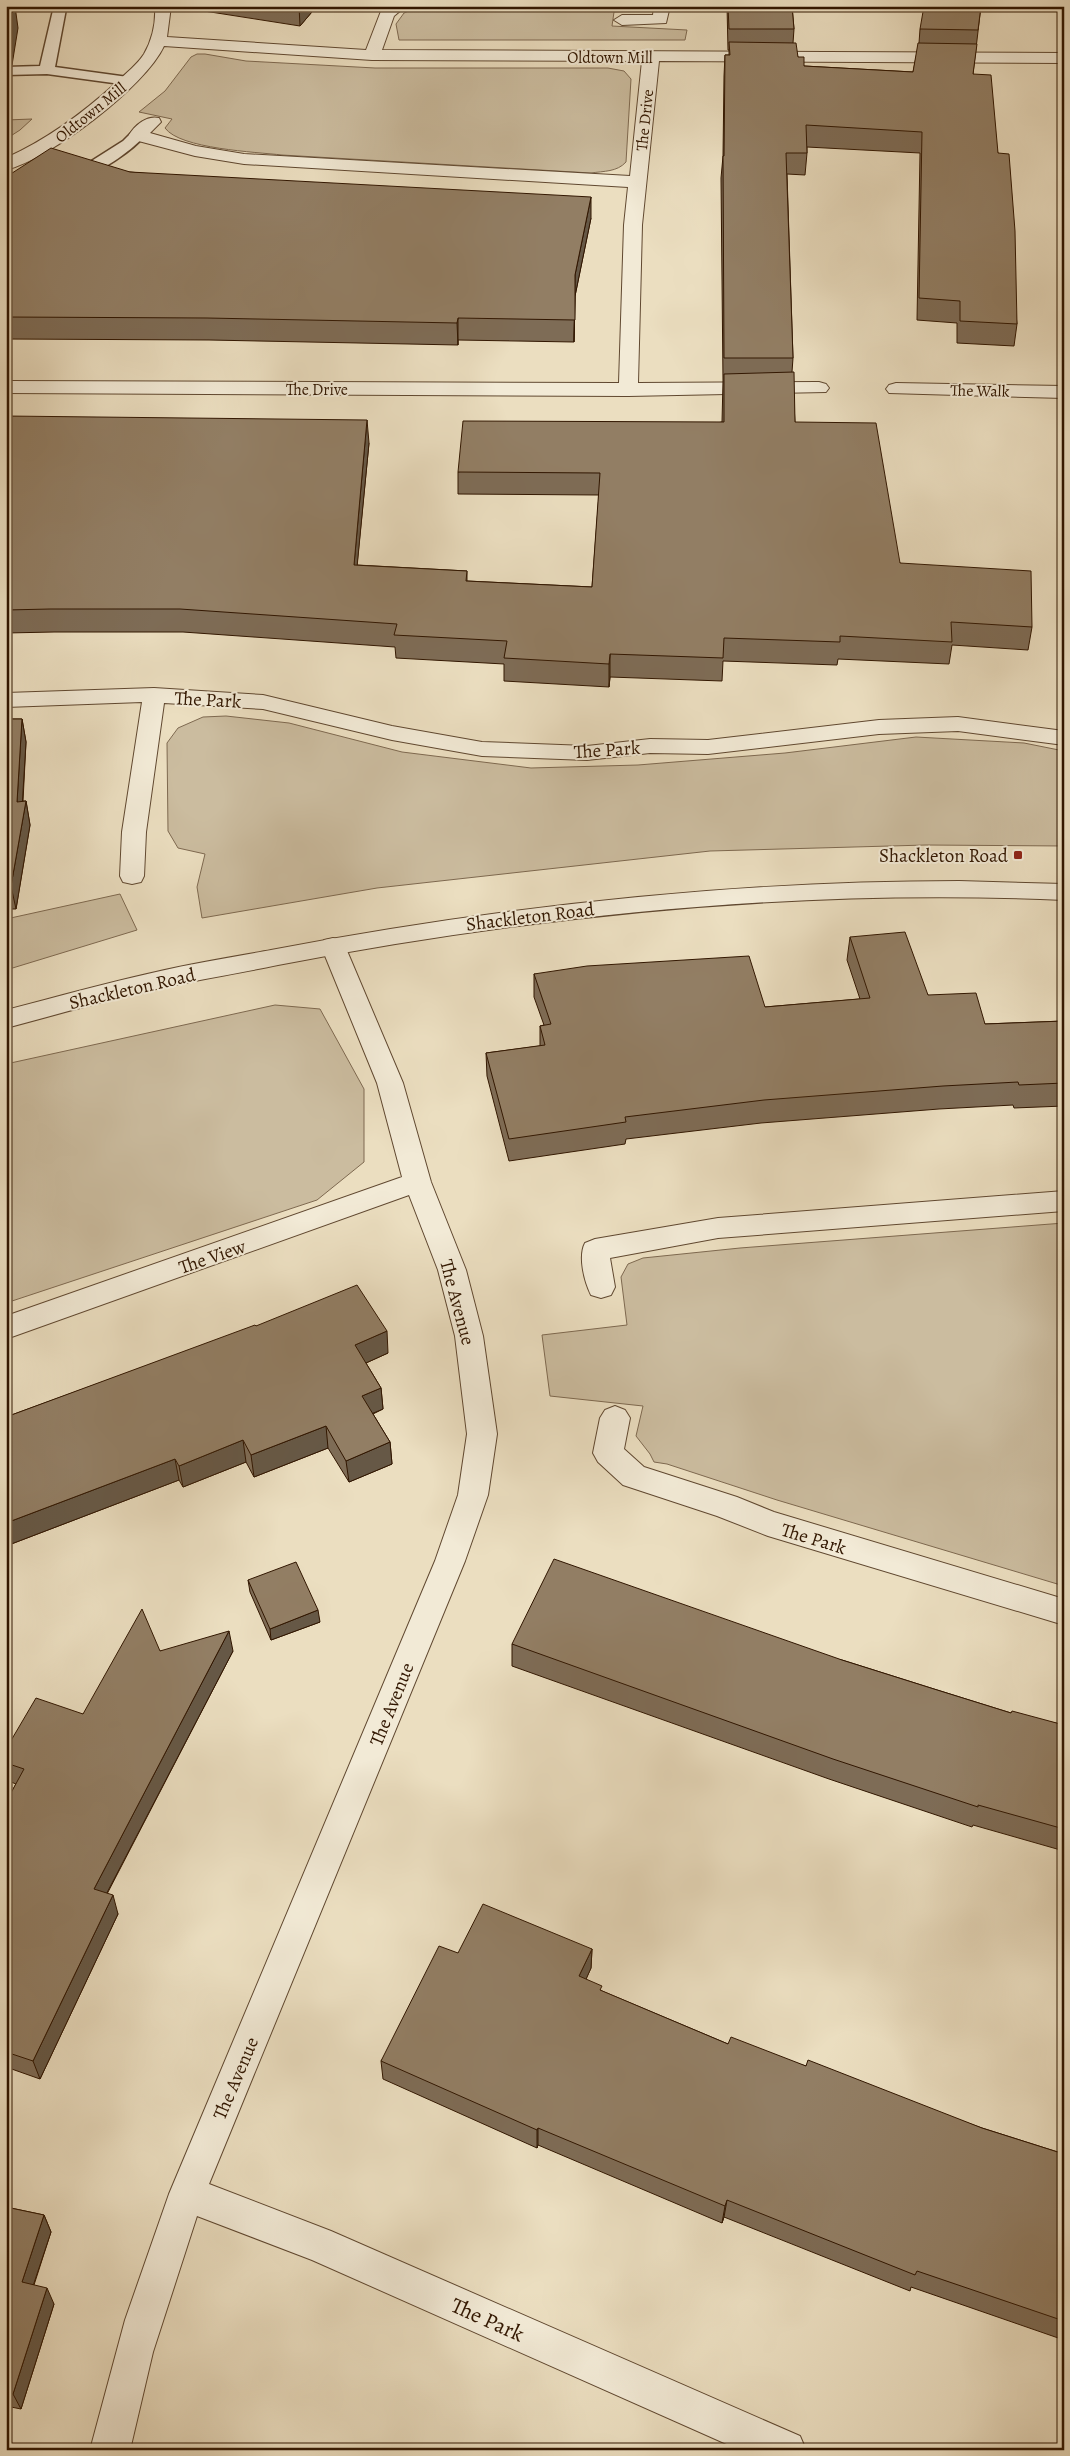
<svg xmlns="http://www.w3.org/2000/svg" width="1070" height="2456" viewBox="0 0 1070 2456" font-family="Alegreya,serif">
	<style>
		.green { fill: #cbbc9f; stroke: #7e6950 }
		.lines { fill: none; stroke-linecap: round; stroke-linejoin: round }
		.service-casing { stroke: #604830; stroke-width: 3 }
		.minor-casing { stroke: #604830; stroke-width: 2 }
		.tertiary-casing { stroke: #604830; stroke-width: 2 }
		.service { fill: #f2ead6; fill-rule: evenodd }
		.minor { fill: #f2ead6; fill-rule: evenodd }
		.tertiary { fill: #f2ead6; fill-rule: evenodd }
		.wall { fill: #7e6c56; stroke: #311600 }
		.shaded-wall { fill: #665846; stroke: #311600 }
		.building { fill: #927e64; stroke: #311600 }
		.poi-dot { fill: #8f2418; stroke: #f2ead6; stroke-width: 2 }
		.labels { text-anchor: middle; stroke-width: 4; stroke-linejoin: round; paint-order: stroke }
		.far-street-label { font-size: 16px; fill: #311600; stroke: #f2ead6 }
		.street-label { font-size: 19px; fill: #311600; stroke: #f2ead6 }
		.poi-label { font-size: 19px; fill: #311600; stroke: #f2ead6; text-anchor: end }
		.near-street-label { font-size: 22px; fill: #311600; stroke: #f2ead6 }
	</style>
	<rect width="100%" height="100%" fill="#ebdec0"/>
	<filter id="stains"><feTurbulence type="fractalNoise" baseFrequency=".004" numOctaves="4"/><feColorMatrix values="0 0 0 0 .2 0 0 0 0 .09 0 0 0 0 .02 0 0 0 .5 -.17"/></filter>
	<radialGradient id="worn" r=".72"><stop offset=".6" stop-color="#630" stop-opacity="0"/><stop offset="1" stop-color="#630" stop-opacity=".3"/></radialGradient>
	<path class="green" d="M420 6H639L633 11 614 12 612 26 687 30 685 40H399L396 24 404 13Z
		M197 54H205L246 61 375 68H608L624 71 631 79 626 162C617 172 604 171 591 173L282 155C256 152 180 149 165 128L172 119 139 112 165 91 191 57Z
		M32 119 20 130 6 139V120Z
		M226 716 289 723 402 752 531 768 638 765 785 753 916 737 1024 743 1064 751V846L926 845 710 851 377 888 202 918 197 887 205 854 178 848 168 831 167 743 178 728 203 717Z
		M120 894 137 930 6 970V919Z
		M275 1005 320 1009 364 1089V1162L317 1200 6 1303V1064Z
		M1064 1223V1586L777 1500 667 1464 654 1462 650 1454 636 1436 643 1406 550 1396 542 1335 627 1325 621 1277 628 1264 643 1258 740 1248Z"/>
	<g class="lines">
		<defs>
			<path id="service" d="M54 6H64L66 9 55 67 128 77 135 81 133 84 128 85 47 74 6 75V67L40 66Z
				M137 130 145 135C136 147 97 177 82 173L80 170 82 167 123 141 132 132Z"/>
			<path id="minor" d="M155 6H171L167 37 366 50 381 11 387 6H406L394 16 382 50 1064 53V63L659 61 642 225 638 383 819 382 826 384 829 388 826 392 628 396 6 393V381L619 383 624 225 628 187 244 164 195 156 131 139 129 135C135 125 147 115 159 118L161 122 150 133 196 146 244 154 630 176 642 61 372 60 164 46C145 87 50 159 6 170V158C48 139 83 113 117 82 126 73 137 65 144 54 152 40 156 23 155 6Z
				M654 6H670L666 23 622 25 614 20 622 15H653Z
				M896 383 1064 386V398L889 393 886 389 889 385Z
				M154 688 263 695 392 726 482 742 587 746 650 739 708 740 879 720 958 717 1064 731V745L958 731 879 734 708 754 650 753 587 760 482 756 392 740 263 709 164 703 146 832 144 876 141 882 132 884 123 882 120 876 122 832 142 702 6 707V693Z
				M333 938 342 940 345 946 403 1083 431 1182 466 1270 483 1336 497 1434 488 1495 465 1561 209 2184 331 2231 800 2436 806 2450H740L312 2260 197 2216 153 2352 130 2450H90L125 2320 169 2194 435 1561 458 1495 467 1434 455 1336 438 1270 409 1195 6 1339V1316L402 1177 377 1083 321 946 324 940Z
				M1064 1191V1211L718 1238 610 1258 615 1287 611 1295 601 1298 591 1295C584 1281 578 1256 585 1243L595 1239 718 1218Z
				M615 1406 625 1410 630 1418 624 1449 644 1467 737 1497 774 1512 1064 1599V1625L768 1536 717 1516 623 1485 598 1462 593 1453 600 1418 605 1410Z"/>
			<path id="tertiary" d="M959 881 1064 884V900C801 888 537 915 278 965 236 974 194 980 152 990 103 1001 55 1015 6 1028V1010C56 997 106 983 156 972 194 963 233 957 271 950 498 907 728 881 959 881Z"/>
		</defs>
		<use href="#service" class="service-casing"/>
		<use href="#minor" class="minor-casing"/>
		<use href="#tertiary" class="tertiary-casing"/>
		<use href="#service" class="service"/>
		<use href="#minor" class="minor"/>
		<use href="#tertiary" class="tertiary"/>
	</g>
	<path class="wall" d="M185 6H317L300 26 185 8Z
		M727 6H792L794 29 793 43 798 57 804 66 913 72 919 43 920 29 981 6 973 74 998 153 1017 324 1014 346 957 343V323L917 320 920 153 807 147V153L805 175 787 174 793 358 792 372 795 422 900 563 1032 627 1028 650 952 645 949 664 838 659 837 665 723 661 722 681 610 677 609 687 504 681V664L396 658 395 647 183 632H54L6 633V416L369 443 357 565 467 571V581L592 587 599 495 458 494V472L722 422 723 381 721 178 723 156 724 76 725 55H729V50H728Z
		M130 172 591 218 575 296 574 342 458 340V345L209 340 6 339V177Z
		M6 719H22L26 742 23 801H26L30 825 16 909H6Z
		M850 937 928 995 985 1024 1064 1021V1106L1014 1108 1013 1105 939 1109 761 1123 626 1139 625 1144 509 1161 487 1076 486 1053 540 1046V1026L544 1025 534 997V974L765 1007 860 999 847 960Z
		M256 1326 388 1353 366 1363 381 1388 383 1409 373 1414 390 1442 392 1464 349 1482 328 1448 254 1477 246 1462 183 1487 179 1480 6 1546V1417Z
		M248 1580 320 1622 271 1640 250 1592Z
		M512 1644 842 1660 934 1689 1011 1713 1064 1725V1851L973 1825 972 1827 829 1779 512 1666Z
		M160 1651H233L107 1894 118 1914 40 2079 6 2067V1802L16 1784 6 1780V1749L83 1714Z
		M592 1949 591 1968 586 1979 602 1991 728 2044 806 2066 982 2128 1064 2154V2340L911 2287 910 2291 724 2217 722 2223 538 2145 537 2148 383 2079 381 2061 458 1953Z
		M6 2207 44 2215 51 2232 34 2285 54 2304 21 2409 6 2406Z"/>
	<path class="shaded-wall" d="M9 6H15L18 28 12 65 9 66 10 77 6 104V25Z
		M299 6H317L300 26Z
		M591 197V218L575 296 574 342 575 275Z
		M458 318V345L457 323Z
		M367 420 369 443 355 588 354 565Z
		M610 654V677L609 687V664Z
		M22 719 26 742 21 825 17 802Z
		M26 801 30 825 16 909 11 886Z
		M387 1331 388 1353 357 1367 355 1345Z
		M381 1388 383 1409 364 1417 362 1396Z
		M326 1426 328 1448 254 1477 251 1455Z
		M243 1440 246 1462 183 1487 179 1466Z
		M390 1442 392 1464 349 1482 346 1461Z
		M175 1459 179 1480 6 1546V1523Z
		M318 1610 320 1622 271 1640 270 1629Z
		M229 1631 233 1651 99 1908 94 1889Z
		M113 1895 118 1914 40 2079 33 2061Z
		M592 1949 591 1968 579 1995V1976Z
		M538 2128V2145L537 2148V2130Z
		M727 2200 724 2217 722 2223 725 2206Z
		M44 2215 51 2232 29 2298 22 2282Z
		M47 2288 54 2304 21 2409 13 2394Z"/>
	<path class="building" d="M6 6H9L6 25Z
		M728 6H792L794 29H729Z
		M924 6H981L978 30 920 29Z
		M729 42 796 43 798 57H804V66L913 72 918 43 977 44 973 74 991 75 998 153 1009 154 1015 231 1017 324 960 321V301L919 298 922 132 806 125 807 153H786L793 358H724L723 156H724L725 55H730Z
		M51 148 130 172 591 197 575 275V320L458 318 457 323 207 318 6 317V177Z
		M794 372 795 422 876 423 900 563 1031 571 1032 627 951 622 952 642 840 636V642L724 638 723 658 610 654 609 664 504 658 507 641 394 635 397 624 180 609H50L6 610V416L367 420 354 565 467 571 466 581 592 587 600 473 458 472 463 421 724 422V374Z
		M6 719H22L17 802 26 801 11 886H6Z
		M905 932 928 995 976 993 985 1024 1064 1021V1083L1019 1085 1018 1082 943 1086 764 1100 625 1117 626 1122 509 1139 486 1053 545 1045 540 1026 551 1024 534 974 587 966 749 956 765 1007 870 998 850 937Z
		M357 1285 387 1331 355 1345 381 1388 362 1396 390 1442 346 1461 326 1426 251 1455 243 1440 179 1466 175 1459 6 1523V1417L255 1325 256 1326Z
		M554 1559 842 1660 934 1689 1011 1713 1012 1711 1064 1725V1829L978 1805V1807L833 1759 512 1644Z
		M296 1562 318 1610 270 1629 248 1580Z
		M142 1609 160 1651 229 1631 94 1889 113 1895 33 2061 6 2052V1802L24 1769 6 1763V1749L36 1698 83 1714Z
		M483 1904 592 1949 579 1976 602 1986 600 1990 728 2044 731 2037 806 2066 808 2060 982 2128 1064 2154V2321L917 2271 915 2275 727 2200 725 2206 538 2128 537 2130 381 2061 439 1946 458 1953Z
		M6 2207 44 2215 22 2282 47 2288 13 2394 6 2393Z
		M273 2446 283 2450H272Z"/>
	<rect class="poi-dot" x="1013" y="850" width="10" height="10" rx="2.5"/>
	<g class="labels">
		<g class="far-street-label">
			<text x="610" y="63">Oldtown Mill</text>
			<text transform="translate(90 112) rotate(-39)" y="6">Oldtown Mill</text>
			<text transform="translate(644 120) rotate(-84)" y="6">The Drive</text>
			<text x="317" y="395">The Drive</text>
			<text transform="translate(980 390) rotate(1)" y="6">The Walk</text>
		</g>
		<g class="street-label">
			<text transform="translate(208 699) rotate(3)" y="7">The Park</text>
			<text transform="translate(607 749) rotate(-4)" y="7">The Park</text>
			<text transform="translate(530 916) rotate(-7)" y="7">Shackleton Road</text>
			<text transform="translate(132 988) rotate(-13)" y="7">Shackleton Road</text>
			<text transform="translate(212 1256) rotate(-19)" y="7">The View</text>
			<text transform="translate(458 1302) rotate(75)" y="7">The Avenue</text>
			<text transform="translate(814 1538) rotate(17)" y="7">The Park</text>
			<text transform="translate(391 1704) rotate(-68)" y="7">The Avenue</text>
			<text transform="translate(235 2078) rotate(-67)" y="7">The Avenue</text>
		</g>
		<g class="poi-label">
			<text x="1008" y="862">Shackleton Road</text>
		</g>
		<g class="near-street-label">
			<text transform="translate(488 2319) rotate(24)" y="8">The Park</text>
		</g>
	</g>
	<rect width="1070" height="2456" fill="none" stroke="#ebdec0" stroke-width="25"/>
	<rect x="8" y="8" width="1055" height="2441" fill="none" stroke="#311600" stroke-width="2.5"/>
	<rect x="12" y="12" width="1045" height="2431" fill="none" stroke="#311600"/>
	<rect width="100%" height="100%" filter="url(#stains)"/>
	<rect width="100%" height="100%" fill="url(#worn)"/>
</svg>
